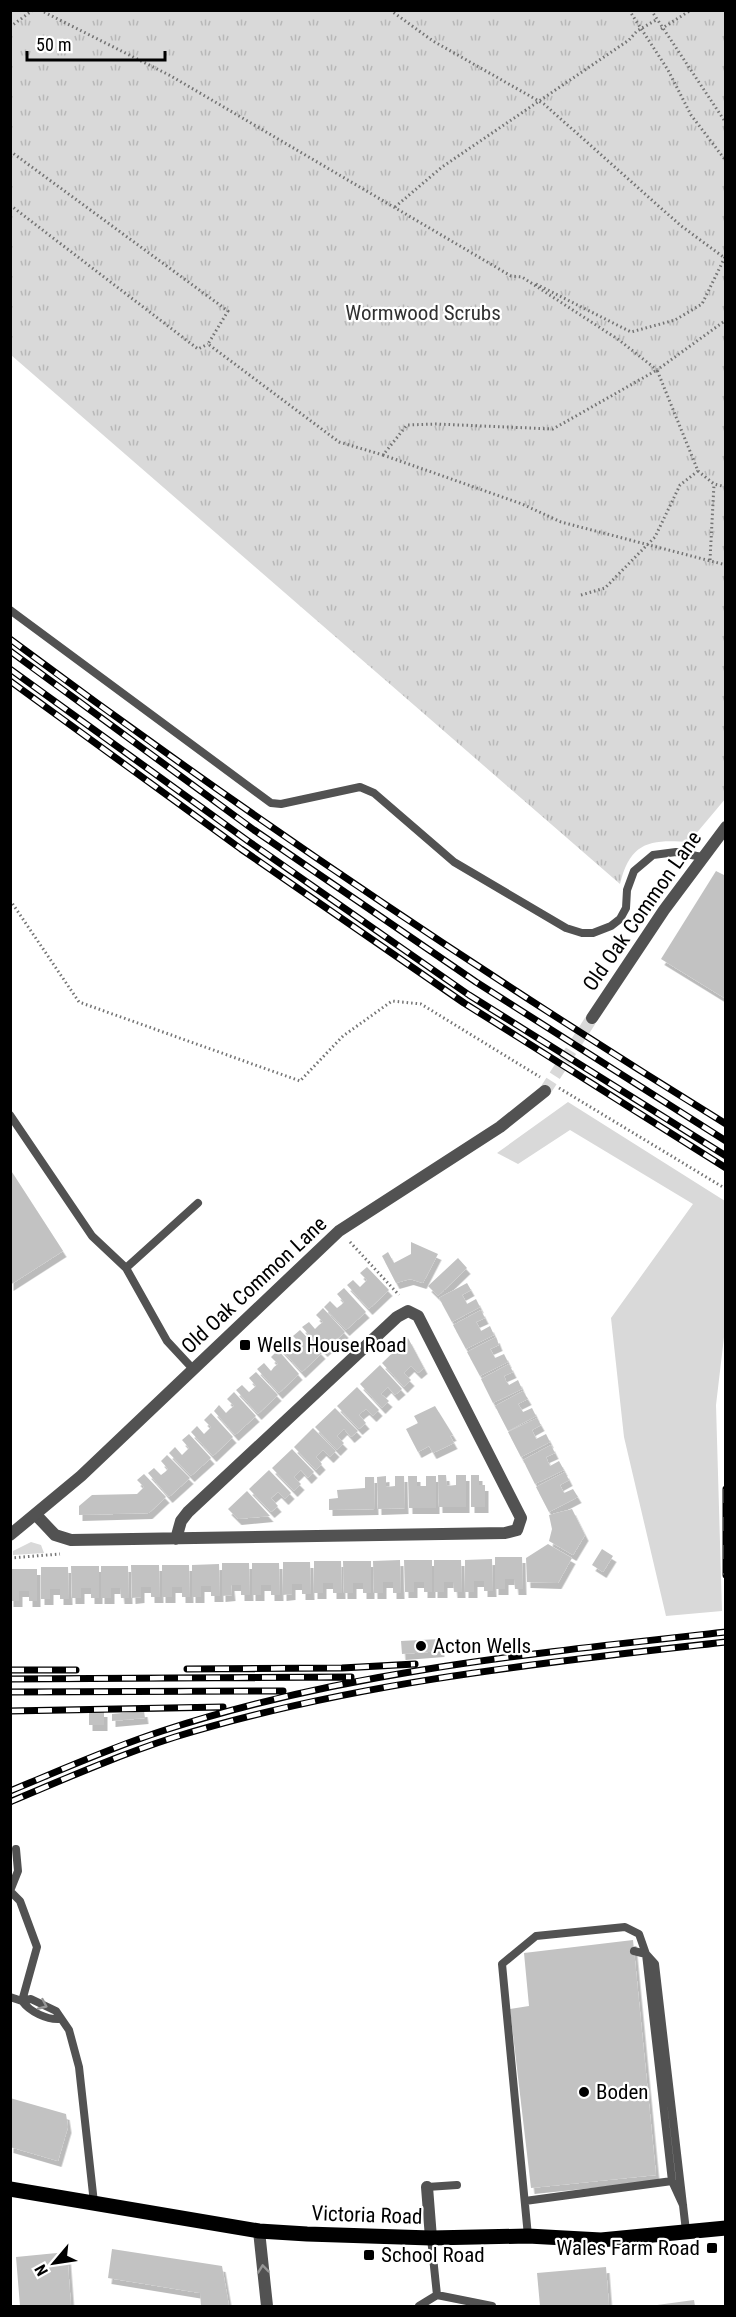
<svg xmlns="http://www.w3.org/2000/svg" width="736" height="2317" viewBox="0 0 736 2317" font-family="'Roboto Condensed',sans-serif">
	<style>
		.green { fill: #d9d9d9 }
		.park { fill: url(#park-tufts) }
		.building { fill: #c2c2c2; filter: url(#shadow) }
		.lines { fill: none; stroke-linecap: round; stroke-linejoin: round }
		.tertiary-tunnel { stroke: #d9d9d9; stroke-width: 12; stroke-dasharray: 12 6; stroke-linecap: butt }
		.path { stroke: #747474; stroke-width: 3; stroke-dasharray: 1.5 3; stroke-linecap: butt }
		.service { stroke: #525252; stroke-width: 8 }
		.minor { stroke: #525252; stroke-width: 12 }
		.tertiary { stroke: #525252; stroke-width: 12 }
		.primary { stroke: #000; stroke-width: 15 }
		.rail-casing { stroke: #000; stroke-width: 7 }
		.rail { stroke: #fff; stroke-width: 4.5; stroke-dasharray: 14; stroke-linecap: butt }
		.oneway { stroke: #979797 }
		.poi-dot { fill: #000; stroke: #fff; stroke-width: 2 }
		.labels { text-anchor: middle; stroke-width: 4.5; stroke-linejoin: round; paint-order: stroke }
		.park-label { font-size: 21px; fill: #303030; stroke: #fff }
		.street-label { font-size: 21px; fill: #000; stroke: #fff }
		.poi-label { font-size: 21px; fill: #000; stroke: #fff; text-anchor: start }
	</style>
	<defs>
		<pattern id="park-tufts" width="24" height="20" patternUnits="userSpaceOnUse" patternTransform="scale(1.5)"><rect width="24" height="20" fill="#d9d9d9"/><path d="M3 7l-1-3M5 7V3M7 7l1-3M15 17l-1-3M17 17v-4M19 17l1-3" fill="none" stroke="#b8b8b8"/></pattern>
		<filter id="shadow"><feDropShadow dx="3.5" dy="6" stdDeviation="0" flood-color="#0004"/></filter>
	</defs>
	<rect width="100%" height="100%" fill="#fff"/>
	<path class="green" d="M568 1102 725 1201 726 1320 716 1405 722 1611 666 1616 624 1437 611 1318 693 1204 570 1130 518 1164 497 1153Z
		M31 1542 41 1545 44 1553 13 1555V1551Z"/>
	<path class="park" d="M11 10 725 11 726 798 689 842C650 839 630 842 620 884L11 355Z"/>
	<path class="building" d="M716 871 726 876V999L661 959Z
		M10 1169 63 1251 10 1285Z
		M411 1242 438 1254 423 1283 410 1279 396 1283 382 1256 388 1252 394 1263 411 1254Z
		M458 1258 467 1268 438 1296 428 1286Z
		M367 1267 389 1290 369 1309 347 1285 353 1280 360 1287 367 1280 360 1273Z
		M467 1283 471 1290 462 1295 465 1300 467 1304 476 1299 480 1307 452 1322 439 1298Z
		M344 1288 366 1312 346 1330 324 1307 330 1301 337 1308 341 1305 344 1302 337 1294Z
		M323 1308 345 1332 324 1351 302 1327 309 1322 315 1329 319 1325 323 1322 316 1315Z
		M481 1310 485 1318 476 1322 479 1327 481 1331 490 1326 494 1335 466 1349 453 1325Z
		M300 1330 322 1353 302 1372 280 1348 286 1343 293 1350 300 1343 293 1336Z
		M496 1337 499 1345 490 1349 493 1354 495 1358 504 1354 508 1362 480 1376 467 1352Z
		M408 1338 424 1368 418 1373 411 1366 404 1373 411 1380 404 1387 382 1363Z
		M278 1350 299 1374 279 1393 257 1369 264 1363 271 1371 274 1367 278 1364 271 1357Z
		M509 1364 513 1372 504 1376 506 1381 509 1385 518 1380 522 1389 493 1403 481 1379Z
		M380 1365 402 1389 395 1395 388 1387 381 1394 389 1401 382 1408 360 1384Z
		M256 1372 278 1395 258 1414 236 1390 242 1385 249 1392 256 1386 249 1378Z
		M357 1387 379 1410 373 1416 366 1409 362 1412 359 1415 366 1423 359 1429 337 1406Z
		M523 1391 528 1399 518 1404 523 1412 532 1408 536 1416 508 1431 495 1406Z
		M234 1392 256 1416 235 1435 214 1411 219 1405 226 1413 230 1409 234 1406 227 1399Z
		M435 1406 453 1435 450 1436 454 1443 433 1453 429 1446 418 1452 406 1429 418 1423 414 1416Z
		M335 1408 358 1431 351 1437 344 1429 337 1436 344 1443 337 1450 315 1427Z
		M211 1413 233 1437 213 1456 191 1432 197 1426 204 1434 211 1427 204 1420Z
		M537 1418 541 1425 532 1430 536 1439 546 1434 550 1442 521 1457 508 1432Z
		M313 1428 336 1451 330 1457 323 1450 316 1457 322 1464 316 1470 294 1447Z
		M189 1434 211 1458 191 1476 169 1453 175 1447 182 1455 189 1448 182 1440Z
		M551 1445 555 1453 546 1457 548 1462 550 1466 559 1461 564 1470 535 1484 523 1460Z
		M292 1449 314 1472 308 1478 301 1470 294 1477 301 1484 294 1491 272 1468Z
		M167 1455 190 1478 169 1497 148 1473 154 1468 161 1475 165 1472 168 1469 161 1461Z
		M269 1470 291 1493 285 1499 278 1492 271 1498 278 1506 271 1512 249 1489Z
		M565 1472 569 1480 560 1485 564 1493 573 1489 578 1497 549 1512 536 1487Z
		M144 1474 166 1497 149 1513 79 1515V1506L92 1495 137 1494 144 1487 137 1480Z
		M438 1475H446L447 1486 456 1485V1475H466V1507H439Z
		M471 1475H479V1485H485V1507H471Z
		M386 1476V1487L395 1486V1476H404L405 1508 378 1509 377 1477Z
		M408 1476H417V1486H426V1476H436V1508H409Z
		M365 1477H374L375 1509 329 1510V1499L338 1498 337 1490 365 1488Z
		M247 1491 270 1516 238 1519 228 1509Z
		M572 1509 585 1535 573 1555 549 1541 552 1529 549 1515Z
		M548 1544 572 1558 558 1583 527 1582 526 1558Z
		M602 1549 613 1556 603 1572 592 1565Z
		M495 1557H522L523 1589H515L514 1579H505V1589H495Z
		M492 1559 493 1591H484V1581H474V1592H465V1560Z
		M400 1560 401 1593H393V1582H383V1593H374L373 1561Z
		M404 1560H432V1592H424V1582H414V1592H405Z
		M434 1560H461L462 1592H454L453 1582H444V1592H434Z
		M314 1561H341L342 1593H333V1583H323V1593H314Z
		M343 1561H371V1593H363V1583H353V1593H344Z
		M283 1562H310L311 1594H302V1584H292V1594L283 1595Z
		M222 1563H249L250 1595H241V1585H231L232 1595 222 1596Z
		M252 1563H279L280 1595H271V1585H261V1595H252Z
		M219 1564 220 1596H211V1586H201V1597H192V1565Z
		M131 1565H159L160 1597H151V1587H141V1597L132 1598Z
		M162 1565H189L190 1597H182V1587H172V1597H162Z
		M71 1566H99V1598H91V1588H81V1598H72Z
		M101 1566H128L129 1598H121L120 1588H111V1598H101Z
		M41 1567H68L69 1599H60V1589H50V1599H41Z
		M10 1569H37V1601H29V1591H19V1601H10Z
		M440 1639 441 1651 402 1654 401 1641Z
		M89 1711H104V1725H89Z
		M144 1711 145 1718 112 1721V1714Z
		M633 1940 656 2175 531 2188 510 2009 529 2006 524 1953Z
		M10 2098 66 2114 68 2127 58 2161 10 2147Z
		M112 2249 222 2266 229 2306H201L200 2293 108 2278Z
		M67 2252 71 2306H20L16 2257Z
		M606 2267 609 2306H540L537 2273Z
		M694 2300 695 2306H657V2305Z"/>
	<g class="lines">
		<path class="tertiary-tunnel" d="M545 1091 592 1018"/>
		<path class="path" d="M40 10 171 76 511 276 522 277 619 340 657 370 726 320
			M390 10 433 41 544 104 680 225 726 259
			M629 10 668 70 691 115 726 161
			M651 10 726 123
			M10 27 33 10
			M661 29 691 10
			M10 151 228 311 208 344 339 442 383 455 407 425 436 424 553 429 657 370 698 471 714 484 726 487
			M10 205 198 349 208 344
			M395 207 442 167 629 40 637 31 656 20
			M536 284 631 332 675 320 702 304 726 255
			M383 455 522 504 561 522 726 565
			M710 560 714 484
			M581 595 605 588 648 544 655 537 680 485 698 471
			M10 900 79 1002 300 1081 343 1036 392 1001 421 1004 540 1077
			M559 1088 726 1189
			M350 1242 399 1295
			M10 1558 60 1554"/>
		<path class="service" d="M10 610 271 803 281 804 360 787 374 793 454 862 566 928 582 933H593L611 926 620 919 626 908 627 890 634 871 653 855 676 852 702 857
			M10 1115 92 1236 126 1268
			M193 1369 167 1341 126 1268 198 1203
			M10 1891 20 1901 37 1947 22 2001 10 1997
			M10 1891 18 1871 16 1849
			M634 1951 646 1954 655 1964 686 2231
			M60 2019C47 2020 30 2012 22 2001L31 1999 56 2011 69 2030 79 2067 94 2203
			M427 2187 457 2185
			M525 2201 672 2181
			M528 2236 502 1964 536 1936 625 1927 639 1934 646 1954 672 2181 683 2205
			M431 2238 437 2295
			M419 2306 437 2295 492 2306"/>
		<path class="minor" d="M37 1516 55 1535 71 1540 505 1533 517 1530 521 1518 418 1316 408 1311 397 1317 188 1512 181 1521 176 1539
			M427 2187 431 2238
			M259 2231 267 2306"/>
		<path class="tertiary" d="M592 1018 664 910 726 827
			M10 1535 81 1476 339 1231 500 1127 545 1091"/>
		<path class="primary" d="M10 2189 259 2231 307 2234 431 2238 528 2236 601 2240 726 2228"/>
		<defs>
			<path id="rail" d="M10 639C242 812 480 972 726 1124
				M10 651 254 830 476 982 726 1141
				M10 669 248 841 469 995 726 1156
				M10 681 241 849 464 1003 726 1168
				M726 1489V1575
				M187 1669 342 1668 415 1664
				M10 1670H76
				M10 1679 351 1677
				M10 1692 283 1691
				M10 1711 223 1707
				M10 1791C61 1770 110 1748 162 1731 344 1671 537 1653 726 1632
				M10 1802C64 1779 119 1755 175 1737 355 1682 540 1663 726 1642"/>
		</defs>
		<use href="#rail" class="rail-casing"/>
		<use href="#rail" class="rail"/>
	</g>
	<defs><path id="oneway-chevron" d="M-2-3.5L2.5 0L-2 3.5" fill="none" stroke-width="1.6" stroke-linecap="round" stroke-linejoin="round" transform="scale(1.5)"/></defs>
	<g class="oneway">
		<use href="#oneway-chevron" transform="translate(43 2005) rotate(24)"/>
		<use href="#oneway-chevron" transform="translate(263 2269) rotate(-96)"/>
	</g>
	<g class="poi-dot">
		<rect x="239" y="1339" width="12" height="12" rx="3"/>
		<circle cx="421" cy="1646" r="6"/>
		<circle cx="584" cy="2092" r="6"/>
		<rect x="706" y="2242" width="12" height="12" rx="3"/>
		<rect x="363" y="2249" width="12" height="12" rx="3"/>
	</g>
	<g class="labels">
		<g class="park-label">
			<text x="423" y="320">Wormwood Scrubs</text>
		</g>
		<g class="street-label">
			<text transform="translate(642 911) rotate(-55)" y="7">Old Oak Common Lane</text>
			<text transform="translate(254 1285) rotate(-43)" y="7">Old Oak Common Lane</text>
			<text transform="translate(367 2215) rotate(2)" y="7">Victoria Road</text>
		</g>
		<g class="poi-label">
			<text x="257" y="1352">Wells House Road</text>
			<text x="433" y="1653">Acton Wells</text>
			<text x="596" y="2099">Boden</text>
			<text x="700" y="2255" text-anchor="end">Wales Farm Road</text>
			<text x="381" y="2262">School Road</text>
		</g>
	</g>
	<rect width="736" height="2317" fill="none" stroke="#000000" stroke-width="24"/>
	<g transform="translate(54 2263) rotate(241)" stroke="#ffffff" stroke-width="4.5" paint-order="stroke">
	<path d="M0-4.5L10 22L0 15L-10 22Z" fill="#000000"/>
	<text y="-9" font-size="16" font-weight="bold" text-anchor="middle" fill="#000000">N</text>
	</g>
	<path d="M27 51v9h138v-9" fill="none" stroke="#000000" stroke-width="3"/>
	<text x="36" y="51" font-size="18" fill="#000000" stroke="#ffffff" stroke-width="4.5" paint-order="stroke">50 m</text>
</svg>
